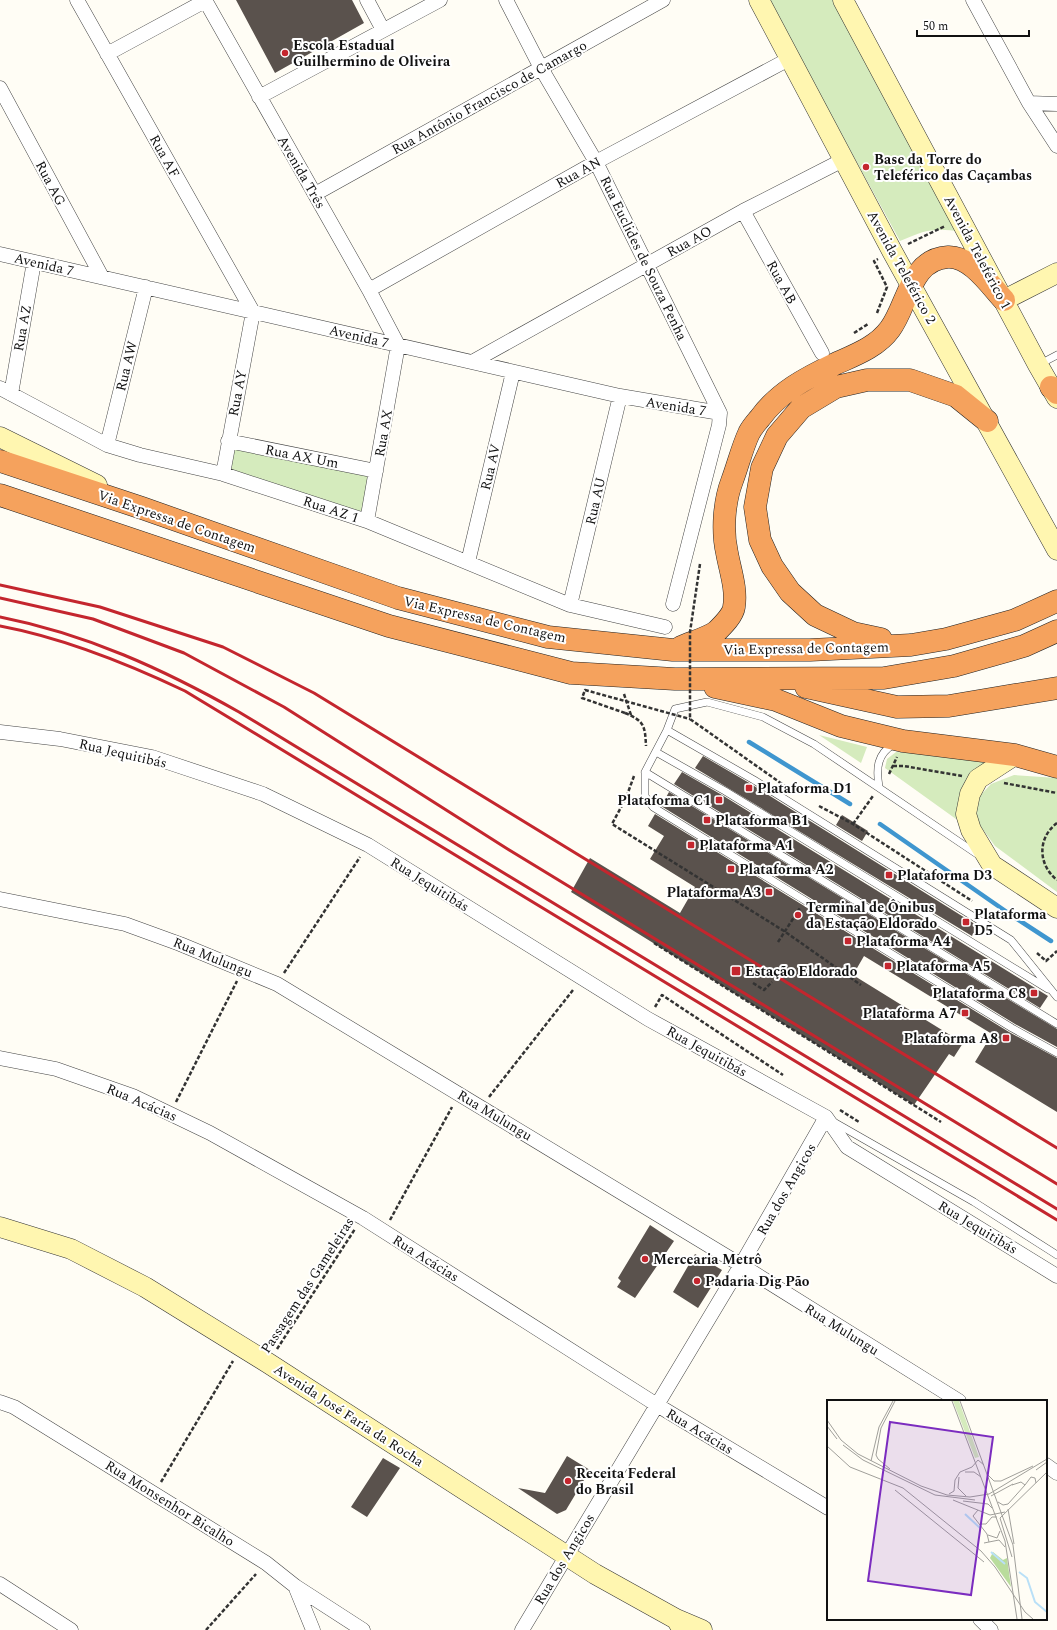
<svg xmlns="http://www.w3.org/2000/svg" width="1057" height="1630" viewBox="0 0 1057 1630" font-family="Spectral,serif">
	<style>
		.green { fill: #d5ebbd }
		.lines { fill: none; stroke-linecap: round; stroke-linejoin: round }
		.stream { stroke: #3f96cf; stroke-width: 4.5 }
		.building { fill: #5a524d }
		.lane-casing { stroke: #444; stroke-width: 8 }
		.street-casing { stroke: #444; stroke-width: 15 }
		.secondary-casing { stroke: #333; stroke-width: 21 }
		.highway-casing { stroke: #222; stroke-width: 23 }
		.path { stroke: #333; stroke-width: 2.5; stroke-dasharray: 4 2; stroke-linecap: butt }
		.lane { stroke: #fff; stroke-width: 7 }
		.street { stroke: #fff; stroke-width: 14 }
		.secondary { stroke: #fff6b0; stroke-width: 20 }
		.highway { stroke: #f5a25d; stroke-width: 22 }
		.rail { stroke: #c4262e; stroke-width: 3 }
		.path-bridge { stroke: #333; stroke-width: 2.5; stroke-dasharray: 4 2; stroke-linecap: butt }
		.poi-dot { fill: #c4262e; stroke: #fff; stroke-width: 1.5 }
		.labels { text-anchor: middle; stroke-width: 4; stroke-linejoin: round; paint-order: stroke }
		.poi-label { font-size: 14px; font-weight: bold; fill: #111; stroke: #fff; text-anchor: start }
		.street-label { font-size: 14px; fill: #111; stroke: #fff }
		.inset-river { fill: none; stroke: #b9e0f7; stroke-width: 2 }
		.inset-road { fill: none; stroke: #a09f9a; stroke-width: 1 }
		.view { fill: #7b2cbf; fill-opacity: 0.15; stroke: #7b2cbf; stroke-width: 2 }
		.inset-edge { fill: none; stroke: #111; stroke-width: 2 }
	</style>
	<rect width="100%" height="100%" fill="#fffdf5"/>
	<path class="green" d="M768 0H835L962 232C934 227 925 230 900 241Z
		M229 442 375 472 366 520 224 471Z
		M819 735 867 747 861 763Z
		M896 752 988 759 978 769 961 793 956 819 885 768 887 759Z
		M1014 775 1057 778V892L995 846 973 816 976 800 991 784Z"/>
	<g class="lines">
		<path class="stream" d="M749 742 850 804
			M880 824 1014 917 1051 941"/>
	</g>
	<path class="building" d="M236 0H352L364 23 275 73Z
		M703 756 751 784 978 926 972 936 695 768Z
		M682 772 722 795 1048 996 1040 1008 674 784Z
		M669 792 1057 1029V1047L1015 1024 661 806Z
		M655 814 1009 1032 1057 1058V1112L975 1062 992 1034 864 956 853 975 963 1043 954 1057 949 1054 914 1105 571 892 590 858 680 913 695 887 650 859 664 836 648 826Z
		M842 815 868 831 862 841 836 825Z
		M650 1225 674 1241 635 1298 617 1287 621 1281 618 1278Z
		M695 1254 722 1270 698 1308 673 1292Z
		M567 1456 590 1470 566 1510 557 1514 518 1488 545 1493Z
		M383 1458 400 1468 367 1517 351 1507Z"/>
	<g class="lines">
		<defs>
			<path id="lane" d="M1040 364 1057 355
				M667 730 754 780 1011 940 1057 997
				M656 752 725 791 1048 989
				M645 772 1057 1024
				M879 787C876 768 877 754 894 744
				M980 856 814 744 763 717 707 702 675 709 667 730 645 772V796L653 807 1012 1028 1057 1053
				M832 1121 974 1202 1057 1255"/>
			<path id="street" d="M77 0 253 312 223 474
				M205 0 369 290 398 345 367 521
				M367 0 383 30
				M506 0 541 68 596 162 720 413
				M973 0 1029 103 1057 146
				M107 54 205 1
				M0 88 102 277
				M259 97 440 0
				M1029 103 1057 104
				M315 194 663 0
				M743 211 822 353
				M0 254 620 396 720 413
				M369 290 596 162 789 59
				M472 362 743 211 845 159
				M0 388 107 445 140 455 223 474 367 521 570 605 665 627
				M11 394 34 262
				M228 441 376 471
				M107 445 146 287
				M468 562 513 372
				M673 604 719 425 720 413
				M570 605 620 396
				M0 732 60 739 152 757 263 794 368 845 648 1019 826 1117 847 1147 1057 1276
				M0 899 125 924 180 944 277 984 741 1265 959 1401
				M0 1058 56 1069 133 1096 210 1133 363 1218 657 1405 828 1508
				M0 1402 14 1407 266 1563 295 1586 313 1630
				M1046 1465 1057 1473
				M0 1584 71 1630
				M295 1586 363 1630
				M980 1619 991 1630
				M522 1630 741 1265 826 1117"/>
			<path id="secondary" d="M759 0 892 251 1057 550
				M843 0 1038 365 1057 398
				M1004 300 1057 273
				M0 437 97 485
				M1015 755 978 779 970 794 966 814 971 830 992 865 1057 908
				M0 1227 71 1249 145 1287 268 1363 595 1574 676 1619 683 1630
				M676 1619 702 1630"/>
			<path id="highway" d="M1051 387 1057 393
				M0 461 142 508 398 598 548 637 673 650H810L911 645 946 639 1015 620 1057 601
				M0 495 389 626 571 673 675 679 884 678 954 666 1024 646 1057 631
				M881 639 853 633 815 615 790 592 772 566 760 540 755 507 762 468 777 436 801 408 836 387 867 380H910L956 396 987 421
				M681 647C692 642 708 638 717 631 723 625 733 615 734 607 737 589 730 570 727 553 722 531 724 502 732 481 738 465 742 448 749 433 752 427 756 423 760 418 779 392 806 378 835 364 855 355 877 347 890 329 908 305 910 259 948 257 971 256 990 285 1004 300
				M715 687 776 700 841 726 903 741 1015 755 1057 767
				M806 687 897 707 949 706 1057 688"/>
		</defs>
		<use href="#lane" class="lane-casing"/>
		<use href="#street" class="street-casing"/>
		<use href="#secondary" class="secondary-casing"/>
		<use href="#highway" class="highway-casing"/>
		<path class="path" d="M908 244 945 226
			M877 313 887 287 874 261 878 259
			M854 333 868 324
			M624 694 631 715
			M625 713C644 721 645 725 646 746
			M893 766H904L962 776
			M889 774 897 757
			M634 776 626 798 612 824 784 931 861 985
			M1004 783 1057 793
			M819 806 853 824 972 901
			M1057 823C1037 838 1038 865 1057 880
			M853 824 873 796
			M778 942 800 908
			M654 943 941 1122
			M1037 953 1046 961 1057 951
			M284 973 360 857
			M753 983 764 990 772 982
			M655 1007 662 995 783 1075
			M489 1097 573 990
			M176 1102 237 981
			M840 1110 859 1122
			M390 1220 452 1107
			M277 1349 355 1229
			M161 1482 233 1361
			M206 1630 256 1574"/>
		<use href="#lane" class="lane"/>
		<use href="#street" class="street"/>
		<use href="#secondary" class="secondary"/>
		<use href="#highway" class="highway"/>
		<path class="rail" d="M0 585 100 607 223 647 314 693 1057 1148
			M0 598 93 619 184 653 284 707 506 848 1057 1184
			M0 617C86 634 163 669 239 712L1057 1209
			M0 626C64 638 126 663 185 691L1057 1220"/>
		<path class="path-bridge" d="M700 564 690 632V719L792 791
			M625 713 582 698 585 690 690 719"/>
	</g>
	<g class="poi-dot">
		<circle cx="285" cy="53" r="4"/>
		<circle cx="866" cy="167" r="4"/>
		<rect x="745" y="784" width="8" height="8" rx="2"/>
		<rect x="715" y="796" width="8" height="8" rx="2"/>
		<rect x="703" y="816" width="8" height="8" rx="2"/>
		<rect x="687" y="841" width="8" height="8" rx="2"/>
		<rect x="727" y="865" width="8" height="8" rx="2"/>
		<rect x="885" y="871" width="8" height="8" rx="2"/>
		<rect x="765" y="888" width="8" height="8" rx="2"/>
		<circle cx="798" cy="915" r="4"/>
		<rect x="962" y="918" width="8" height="8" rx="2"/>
		<rect x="844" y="937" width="8" height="8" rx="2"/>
		<rect x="884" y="962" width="8" height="8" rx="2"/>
		<rect x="731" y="966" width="10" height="10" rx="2"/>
		<rect x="1030" y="989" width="8" height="8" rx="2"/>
		<rect x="961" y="1009" width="8" height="8" rx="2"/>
		<rect x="1002" y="1034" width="8" height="8" rx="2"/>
		<circle cx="645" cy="1259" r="4"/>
		<circle cx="697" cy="1281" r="4"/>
		<circle cx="568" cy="1481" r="4"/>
	</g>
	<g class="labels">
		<g class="poi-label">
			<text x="293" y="50">Escola Estadual<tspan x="293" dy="16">Guilhermino de Oliveira</tspan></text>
			<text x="874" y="164">Base da Torre do<tspan x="874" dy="16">Teleférico das Caçambas</tspan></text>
			<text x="757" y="793">Plataforma D1</text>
			<text x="711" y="805" text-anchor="end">Plataforma C1</text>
			<text x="715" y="825">Plataforma B1</text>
			<text x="699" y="850">Plataforma A1</text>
			<text x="739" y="874">Plataforma A2</text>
			<text x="897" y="880">Plataforma D3</text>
			<text x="761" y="897" text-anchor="end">Plataforma A3</text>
			<text x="806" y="912">Terminal de Ônibus<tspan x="806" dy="16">da Estação Eldorado</tspan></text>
			<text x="974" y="919">Plataforma<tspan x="974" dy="16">D5</tspan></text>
			<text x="856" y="946">Plataforma A4</text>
			<text x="896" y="971">Plataforma A5</text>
			<text x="745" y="976">Estação Eldorado</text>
			<text x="1026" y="998" text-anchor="end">Plataforma C8</text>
			<text x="957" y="1018" text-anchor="end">Plataforma A7</text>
			<text x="998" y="1043" text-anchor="end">Plataforma A8</text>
			<text x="653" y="1264">Mercearia Metrô</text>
			<text x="705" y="1286">Padaria Dig Pão</text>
			<text x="576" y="1478">Receita Federal<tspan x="576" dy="16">do Brasil</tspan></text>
		</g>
		<g class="street-label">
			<text transform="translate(489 97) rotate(-29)" y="5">Rua Antônio Francisco de Camargo</text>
			<text transform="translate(165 156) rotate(61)" y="5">Rua AF</text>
			<text transform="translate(302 172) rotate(60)" y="5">Avenida Três</text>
			<text transform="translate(578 172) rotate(-29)" y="5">Rua AN</text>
			<text transform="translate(51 183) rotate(62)" y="5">Rua AG</text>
			<text transform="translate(689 241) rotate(-29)" y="5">Rua AO</text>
			<text transform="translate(978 252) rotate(62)" y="5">Avenida Teleférico 1</text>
			<text transform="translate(644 258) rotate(64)" y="5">Rua Euclides de Souza Penha</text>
			<text transform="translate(44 264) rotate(13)" y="5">Avenida 7</text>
			<text transform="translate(902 267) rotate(61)" y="5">Avenida Teleférico 2</text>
			<text transform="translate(782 282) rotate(61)" y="5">Rua AB</text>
			<text transform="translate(22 328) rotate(-80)" y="5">Rua AZ</text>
			<text transform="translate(359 336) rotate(13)" y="5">Avenida 7</text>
			<text transform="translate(126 366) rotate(-76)" y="5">Rua AW</text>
			<text transform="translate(237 393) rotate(-79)" y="5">Rua AY</text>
			<text transform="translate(676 406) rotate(9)" y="5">Avenida 7</text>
			<text transform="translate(383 433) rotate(-80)" y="5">Rua AX</text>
			<text transform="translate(302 456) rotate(11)" y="5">Rua AX Um</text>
			<text transform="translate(490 467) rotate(-77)" y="5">Rua AV</text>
			<text transform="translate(595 501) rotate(-77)" y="5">Rua AU</text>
			<text transform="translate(331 509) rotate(18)" y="5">Rua AZ 1</text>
			<text transform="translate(177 521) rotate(19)" y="5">Via Expressa de Contagem</text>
			<text transform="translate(485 619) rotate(13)" y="5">Via Expressa de Contagem</text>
			<text transform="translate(806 648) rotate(-1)" y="5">Via Expressa de Contagem</text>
			<text transform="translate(123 753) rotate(13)" y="5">Rua Jequitibás</text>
			<text transform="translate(430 884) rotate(32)" y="5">Rua Jequitibás</text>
			<text transform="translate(213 957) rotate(22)" y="5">Rua Mulungu</text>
			<text transform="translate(707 1051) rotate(29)" y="5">Rua Jequitibás</text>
			<text transform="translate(142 1102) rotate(23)" y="5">Rua Acácias</text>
			<text transform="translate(495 1115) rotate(31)" y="5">Rua Mulungu</text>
			<text transform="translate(786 1189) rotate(-60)" y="5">Rua dos Angicos</text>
			<text transform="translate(978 1227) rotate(31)" y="5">Rua Jequitibás</text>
			<text transform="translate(426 1258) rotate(32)" y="5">Rua Acácias</text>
			<text transform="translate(307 1285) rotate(-57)" y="5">Passagem das Gameleiras</text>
			<text transform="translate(842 1329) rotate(32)" y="5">Rua Mulungu</text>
			<text transform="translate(349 1415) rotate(33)" y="5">Avenida José Faria da Rocha</text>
			<text transform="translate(700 1431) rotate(31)" y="5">Rua Acácias</text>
			<text transform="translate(170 1503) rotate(32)" y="5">Rua Monsenhor Bicalho</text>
			<text transform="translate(564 1559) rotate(-59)" y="5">Rua dos Angicos</text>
		</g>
	</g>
	<g transform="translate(827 1400)">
		<rect width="220" height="220" fill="#fffdf5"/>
		<path d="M126 1H132L152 57 148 58Z" fill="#d5ebbd"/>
		<path d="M166 152 176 160 180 158 184 187 163 158Z" fill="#b9dc9c"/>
		<path class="inset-river" d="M138 114 153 128M164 152 178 164M192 172 200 178 208 202 220 212"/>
		<path class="inset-road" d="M125 1 178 141 190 219M133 1 186 145 195 219M0 20 14 40 31 54 94 86 120 95 143 97 162 94 220 59M0 26 10 39M16 45 36 60 108 95 148 100M0 46 23 67 76 88 154 151 168 167 198 212 206 219M44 61 52 27 66 1M63 69 51 59 49 55 54 28 68 1M209 70 220 62M138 72H147L154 77M160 74 167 81H174L206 66M132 77 131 88 139 96M198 85 204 77 208 78 209 83M68 90 157 162M122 94 127 91 128 80 133 72 145 67 151 60 157 65M164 96 186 84M126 100 163 115 178 112M136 101 161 104 165 108M171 102 176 105 181 104 198 85 194 82 185 85M181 109 187 144M151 110 146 116 160 134 162 142M173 118 220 72M173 118 185 157M154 124H159L165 117H170M161 135 170 138 173 131M157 143 172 140 178 147"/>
		<path class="view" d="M63 22 166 37 144 195 41 181Z"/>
		<rect width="220" height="220" class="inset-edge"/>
	</g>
	<path d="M917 30v6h112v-6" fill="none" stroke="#111111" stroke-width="2"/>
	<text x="923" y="30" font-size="12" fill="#111111" stroke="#ffffff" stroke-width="3" paint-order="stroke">50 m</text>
</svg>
